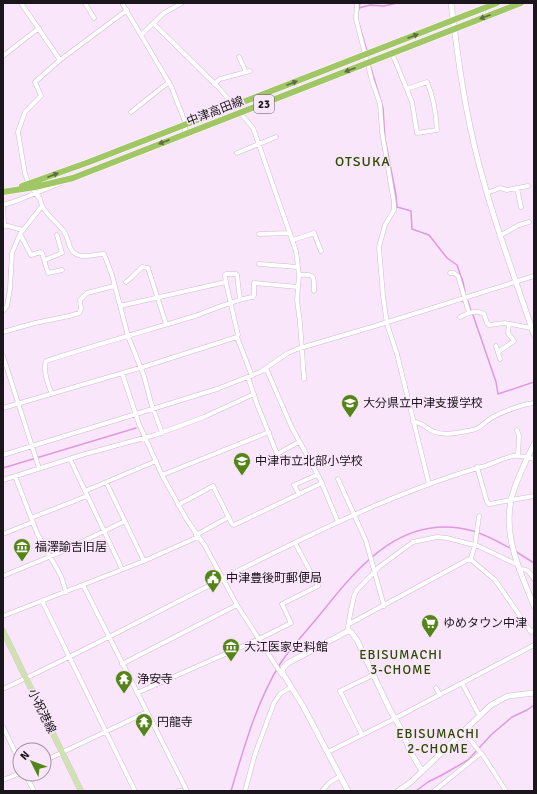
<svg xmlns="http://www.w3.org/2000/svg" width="537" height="794" viewBox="0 0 537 794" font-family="Signika,'Noto Sans JP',sans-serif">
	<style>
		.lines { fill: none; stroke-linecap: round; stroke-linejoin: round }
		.stream { stroke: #df98e2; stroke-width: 1.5 }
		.minor-casing { stroke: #cebbce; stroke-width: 5 }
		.tertiary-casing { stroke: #cebbce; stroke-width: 6 }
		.secondary-casing { stroke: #cebbce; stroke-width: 6 }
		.primary-casing { stroke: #fff; stroke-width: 7 }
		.minor { stroke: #fff; stroke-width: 4 }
		.tertiary { stroke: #fff; stroke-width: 5 }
		.secondary { stroke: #d0e2b2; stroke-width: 5.5 }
		.primary { stroke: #a1c666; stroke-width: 6 }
		.oneway { fill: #5e6e41 }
		.labels { text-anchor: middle; stroke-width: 3; stroke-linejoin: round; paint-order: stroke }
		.shield { fill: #fae6fa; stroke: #5e545f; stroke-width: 1 }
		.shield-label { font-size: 11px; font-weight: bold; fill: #1b151c }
		.street-label { font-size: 12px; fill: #1b151c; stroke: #fae6fa }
		.poi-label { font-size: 12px; fill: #1b151c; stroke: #fae6fa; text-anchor: start }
		.neighbourhood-label { font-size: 13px; letter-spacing: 1px; fill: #2b4a02; stroke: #fae6fa }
		.quarter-label { font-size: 14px; letter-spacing: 1px; fill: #2b4a02; stroke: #fae6fa }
	</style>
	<rect width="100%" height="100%" fill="#fae6fa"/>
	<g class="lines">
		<path class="stream" d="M359 8 370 5 384 6 397 3
			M358 13 360 3
			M359 24 367 51
			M370 65 383 108 385 139 396 195 397 207 411 211 412 229 429 235 447 258 457 265 463 282 465 292
			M468 301 471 311
			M473 315 496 382 498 394 534 382
			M3 468 136 428
			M515 551 534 563
			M231 791C244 748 256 703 280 664 292 645 308 630 322 612 360 564 404 512 473 531 487 535 500 543 512 549
			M416 791 428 782 442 775 468 760 491 735 512 717 527 710 534 705"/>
		<defs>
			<path id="minor" d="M21 3 60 60
				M85 3 94 18
				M122 3 171 86 186 124 184 135
				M357 3 356 19 372 81 380 104 382 132 394 203V210L385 225 379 247 383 296 387 324 397 354 429 484
				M153 23 218 87 253 128 296 251 299 275 297 300 300 323 304 379
				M141 35 164 13 182 3
				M392 53 412 102 417 133 437 130C436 113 434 98 427 82L407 89
				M3 56 39 28
				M239 57 246 72
				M214 84 220 79 250 71
				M131 112 169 82
				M237 153 276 137
				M517 188 521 207
				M487 193 500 188 507 190 528 186
				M3 205 16 201 61 183
				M3 206 4 224 3 227
				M42 206C48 216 56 222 63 230 67 235 68 242 70 247 76 262 93 254 104 254L112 275 128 336 144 376 151 403 162 433
				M4 225 23 230
				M20 234 31 255 41 252 42 253 48 273 62 270
				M259 234 290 233
				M501 235 519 225 529 222
				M293 240 314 233 321 251
				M45 260 62 253 57 235
				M259 264 298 267
				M450 273H454L458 276 469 313
				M299 275C315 274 314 275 314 291
				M126 282 131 278 142 267 148 268 166 324
				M120 306 226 282
				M3 311 7 306 10 289 12 253 20 234 42 206 40 199 29 184 25 174 18 132 25 112 41 96 35 82 60 60 127 10
				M460 317C468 313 477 309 484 314L487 323 489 325 505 323 531 328
				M3 332 35 323 69 316 79 313 81 309 80 300 87 293 114 286
				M237 337 252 376
				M496 346 500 359
				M498 352 514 341 508 333 509 324
				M3 356 39 468
				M266 368 292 428 320 479 338 522
				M122 373 139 424 162 475 187 520 205 546 237 605 282 675
				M248 377 257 404 277 454 299 442
				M52 394C48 385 43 370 46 361 95 345 145 331 195 316 212 310 236 299 253 297L254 295V283L298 287
				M3 408 143 367 237 337 238 335 226 283 225 275 226 274H236L237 275 240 300
				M413 422C422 421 427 430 435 432 446 436 461 432 472 430 481 429 485 421 493 417 505 411 520 405 534 403
				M517 430 519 436 518 456
				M3 455 217 389 260 372 288 353 297 349 375 326 534 276
				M70 459 122 569
				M477 467 487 502 489 504 534 496
				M162 475 269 432
				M15 476 37 533 61 576 66 592
				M338 479 366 541 384 606
				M3 480 85 454 155 435 204 417 254 394
				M106 482 144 561
				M85 491 156 461
				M299 494 294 485 317 475
				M178 505 213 486 232 524 234 525 322 483
				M31 518 87 496
				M3 534 33 522
				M196 535 229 517
				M470 559 495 580 500 587 531 632 534 630
				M519 570C527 567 530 573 534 579
				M3 576 61 552 125 521
				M83 585 187 791
				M42 601 135 791
				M3 616 144 561 198 537
				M349 624 471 558 475 545 479 516
				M349 631 348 627 350 615 354 596 357 590 379 567 413 542 437 537 447 538 478 546 518 565
				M122 664 237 605
				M462 683 479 715
				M436 688 440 695
				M3 689C128 631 248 561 374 506 410 491 447 476 485 466 494 463 503 458 513 456 520 455 527 457 534 459
				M137 693 259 639 291 623 282 604 318 586 295 543
				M3 727 20 762
				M463 731 484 757 506 791
				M362 735 340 691 373 675
				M328 752 390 721 534 645
				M44 761 147 712
				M25 774 34 791
				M3 780 20 773
				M178 791H182
				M245 791 255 754 274 703 280 694 291 687
				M322 791 329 783 340 776
				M434 791 481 753"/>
			<path id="tertiary" d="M451 3C457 50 463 98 474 144 489 209 513 272 534 335
				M534 444C526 461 517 478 512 496 502 535 520 571 534 606
				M348 791 303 706 282 672 283 668 288 663 348 631 351 632 357 640 390 710 401 729 410 751 422 771
				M398 791 411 782 491 705 508 696 534 693"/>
			<path id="secondary" d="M3 631 81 791"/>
			<path id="primary" d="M22 186 89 162 497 3
				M3 192 35 187 73 178 521 3"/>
		</defs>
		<use href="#minor" class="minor-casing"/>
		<use href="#tertiary" class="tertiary-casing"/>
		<use href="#secondary" class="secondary-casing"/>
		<use href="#primary" class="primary-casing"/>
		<use href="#minor" class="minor"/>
		<use href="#tertiary" class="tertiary"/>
		<use href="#secondary" class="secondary"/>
		<use href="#primary" class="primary"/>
	</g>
	<defs><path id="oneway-solid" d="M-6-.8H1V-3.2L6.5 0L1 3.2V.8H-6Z"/></defs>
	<g class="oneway">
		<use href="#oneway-solid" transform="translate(485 17) rotate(159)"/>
		<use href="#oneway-solid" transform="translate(413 36) rotate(-21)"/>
		<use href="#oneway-solid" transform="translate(350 70) rotate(159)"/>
		<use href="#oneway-solid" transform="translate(292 83) rotate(-21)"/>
		<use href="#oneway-solid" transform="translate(164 142) rotate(159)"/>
		<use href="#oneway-solid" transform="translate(53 175) rotate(-21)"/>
	</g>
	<defs>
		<symbol id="school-pin" viewBox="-11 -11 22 30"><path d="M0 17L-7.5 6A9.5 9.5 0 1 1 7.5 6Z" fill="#538416" stroke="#fae6fa"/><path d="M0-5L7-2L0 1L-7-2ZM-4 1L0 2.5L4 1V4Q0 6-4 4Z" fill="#fff"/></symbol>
		<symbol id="museum-pin" viewBox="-11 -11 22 30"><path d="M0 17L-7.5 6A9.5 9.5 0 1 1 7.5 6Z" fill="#538416" stroke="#fae6fa"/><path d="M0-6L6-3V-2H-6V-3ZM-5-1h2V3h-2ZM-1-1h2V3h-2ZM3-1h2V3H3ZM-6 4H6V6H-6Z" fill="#fff"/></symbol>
		<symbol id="civic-pin" viewBox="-11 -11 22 30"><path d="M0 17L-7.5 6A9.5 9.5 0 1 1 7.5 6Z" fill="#538416" stroke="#fae6fa"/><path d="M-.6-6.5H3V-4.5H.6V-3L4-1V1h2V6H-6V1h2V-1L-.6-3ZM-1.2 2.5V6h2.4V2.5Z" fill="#fff"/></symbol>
		<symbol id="supermarket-pin" viewBox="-11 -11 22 30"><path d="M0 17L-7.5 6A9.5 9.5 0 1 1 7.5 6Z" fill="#538416" stroke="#fae6fa"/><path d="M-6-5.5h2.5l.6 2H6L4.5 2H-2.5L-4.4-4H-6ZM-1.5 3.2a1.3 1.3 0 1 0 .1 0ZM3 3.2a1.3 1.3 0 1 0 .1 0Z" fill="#fff"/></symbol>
		<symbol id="temple-pin" viewBox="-11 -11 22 30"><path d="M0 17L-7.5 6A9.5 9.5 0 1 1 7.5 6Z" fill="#538416" stroke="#fae6fa"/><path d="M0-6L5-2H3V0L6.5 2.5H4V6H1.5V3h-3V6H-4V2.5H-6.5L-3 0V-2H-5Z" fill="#fff"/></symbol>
	</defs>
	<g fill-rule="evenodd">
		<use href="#school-pin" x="340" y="393" width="20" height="27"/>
		<use href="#school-pin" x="232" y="451" width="20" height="27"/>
		<use href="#museum-pin" x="12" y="537" width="20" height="27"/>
		<use href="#civic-pin" x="203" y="568" width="20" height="27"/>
		<use href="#supermarket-pin" x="420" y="613" width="20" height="27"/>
		<use href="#museum-pin" x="221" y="637" width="20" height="27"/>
		<use href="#temple-pin" x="114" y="669" width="20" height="27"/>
		<use href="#temple-pin" x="134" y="712" width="20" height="27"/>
	</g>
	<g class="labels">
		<rect class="shield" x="254" y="95" width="20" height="18" rx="3"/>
		<g class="shield-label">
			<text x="264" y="108">23</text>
		</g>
		<g class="street-label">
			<text transform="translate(215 111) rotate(-21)" y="4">中津高田線</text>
			<text transform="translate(42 711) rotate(64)" y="4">小祝港線</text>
		</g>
		<g class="poi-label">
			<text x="363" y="407">大分県立中津支援学校</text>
			<text x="255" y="465">中津市立北部小学校</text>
			<text x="35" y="551">福澤諭吉旧居</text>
			<text x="226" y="582">中津豊後町郵便局</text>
			<text x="443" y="627">ゆめタウン中津</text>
			<text x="244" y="651">大江医家史料館</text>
			<text x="137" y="683">浄安寺</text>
			<text x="157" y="726">円龍寺</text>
		</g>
		<g class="neighbourhood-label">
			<text x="401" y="659">EBISUMACHI<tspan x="401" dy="15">3-CHOME</tspan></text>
			<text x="438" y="738">EBISUMACHI<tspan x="438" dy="15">2-CHOME</tspan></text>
		</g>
		<g class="quarter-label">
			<text x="363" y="166">OTSUKA</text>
		</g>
	</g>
	<rect width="537" height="794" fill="none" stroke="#1b151c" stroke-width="8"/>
	<g transform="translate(32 762) rotate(312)"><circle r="19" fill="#fae6fa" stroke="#a192a1"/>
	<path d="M0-3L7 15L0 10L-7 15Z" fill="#538416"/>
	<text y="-6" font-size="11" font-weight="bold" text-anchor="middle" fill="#1b151c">N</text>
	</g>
</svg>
